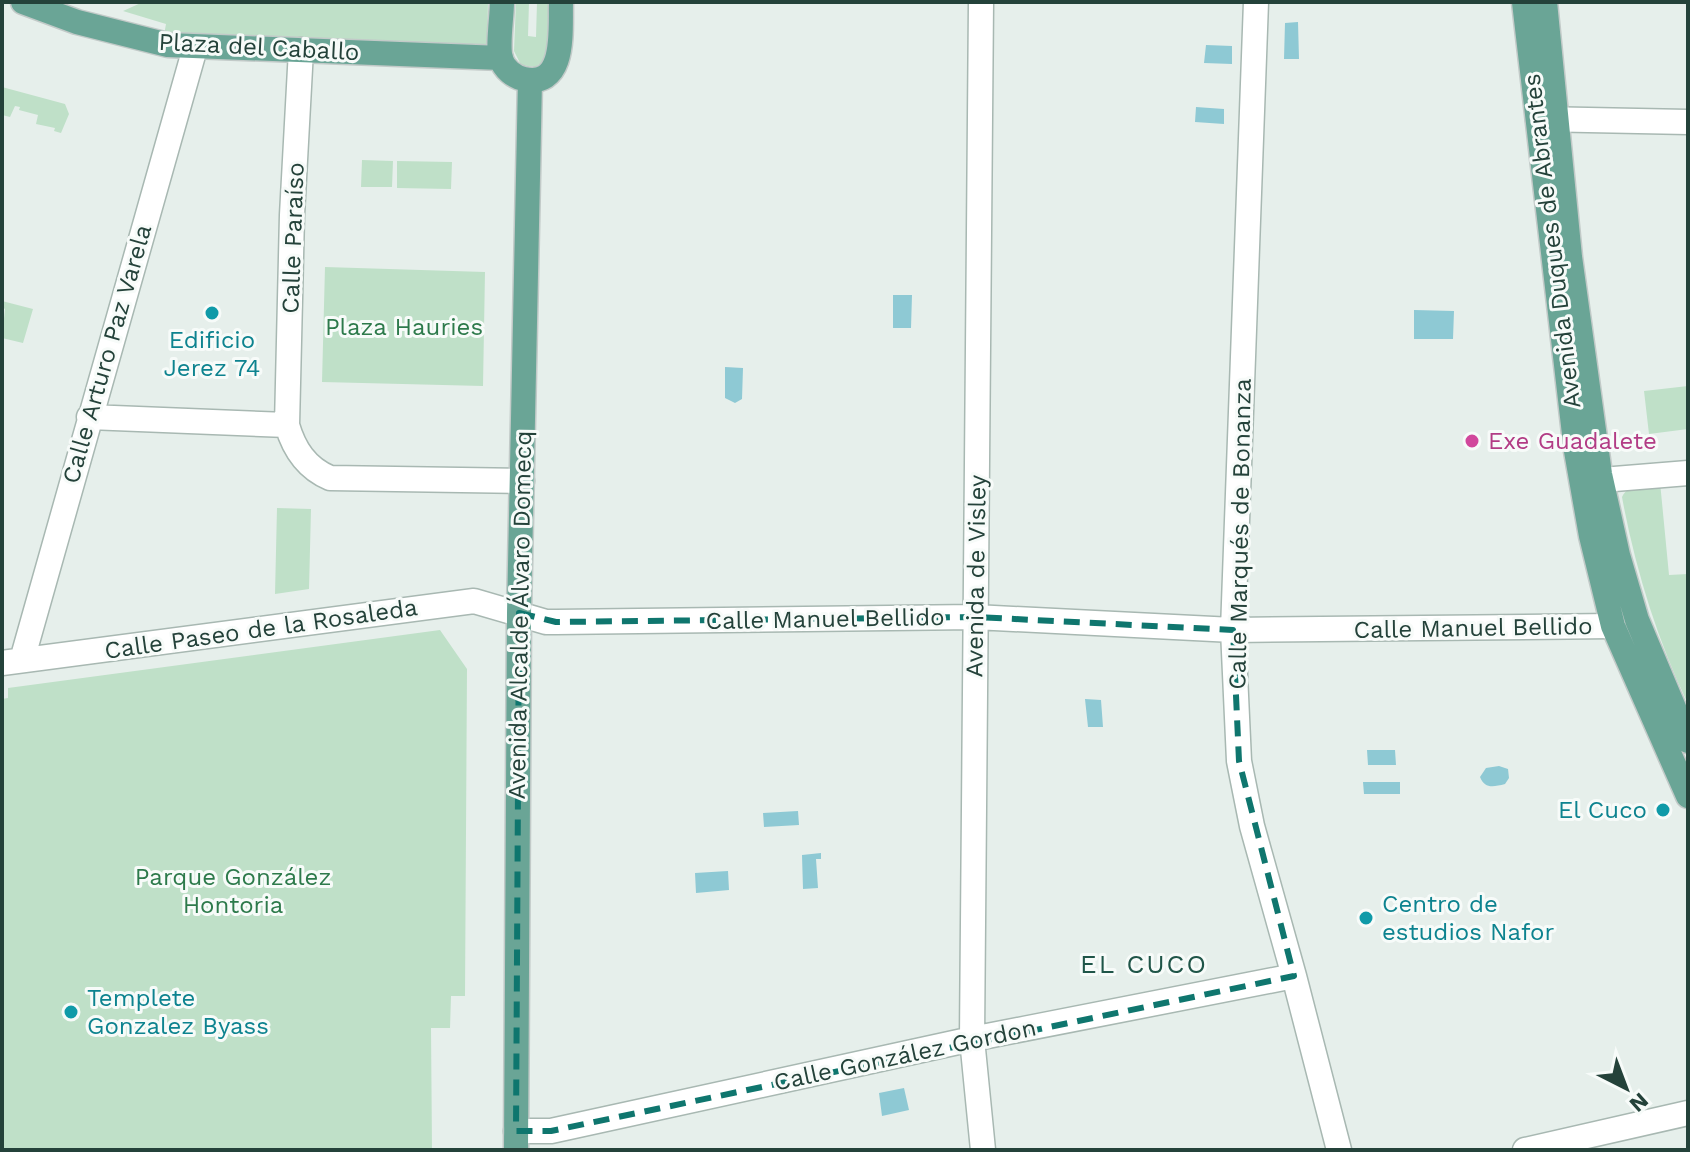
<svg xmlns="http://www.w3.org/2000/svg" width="1690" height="1152" viewBox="0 0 1690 1152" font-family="'Work Sans',sans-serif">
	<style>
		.green { fill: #bfe0c8 }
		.water { fill: #8ec9d4 }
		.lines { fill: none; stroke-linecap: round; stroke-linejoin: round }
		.minor-casing { stroke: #a8b8b2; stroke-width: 27 }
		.major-casing { stroke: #c2cac8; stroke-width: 27 }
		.minor { stroke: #fff; stroke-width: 24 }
		.major { stroke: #6aa596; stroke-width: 24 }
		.marked { fill: none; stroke: #0f766e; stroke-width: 6; stroke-dasharray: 16 10; stroke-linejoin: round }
		.culture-dot { fill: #0f9aa8; stroke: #f7fbf9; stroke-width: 3 }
		.hotel-dot { fill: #d1479c; stroke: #f7fbf9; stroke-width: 3 }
		.labels { text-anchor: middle; stroke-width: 6; stroke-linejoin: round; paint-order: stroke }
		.street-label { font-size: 24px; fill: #24423a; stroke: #f7fbf9 }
		.park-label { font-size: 24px; fill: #2d7a4b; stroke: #f7fbf9 }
		.culture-label { font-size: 24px; fill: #0d838f; stroke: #f7fbf9; text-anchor: start }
		.hotel-label { font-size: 24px; fill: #b23c85; stroke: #f7fbf9; text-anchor: start }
		.neighbourhood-label { font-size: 26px; letter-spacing: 2px; fill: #1f5548; stroke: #f7fbf9 }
	</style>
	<rect width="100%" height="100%" fill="#e6efeb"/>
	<path class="green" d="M143 2H488L487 42 486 46 164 35 166 24 123 11Z
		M516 2H529L528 36 536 37 537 2H551L549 52 546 60 535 67 521 65 514 51Z
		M2 87 65 104 69 114 61 133 54 131 55 128 36 124 38 115 19 110 20 107 15 106 10 117 2 115Z
		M362 160 393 161 392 187H361Z
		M397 161 452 162 451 189 397 188Z
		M325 267 485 272 483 386 322 382Z
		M2 301 33 309 23 343 2 338 5 309 2 307Z
		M1688 386V429L1649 434 1644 391Z
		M1660 482 1669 575 1688 574V704C1657 639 1635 568 1622 497 1629 483 1645 484 1660 482Z
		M277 508 311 509 309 589 275 594Z
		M440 630 467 669 465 996H451L450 1028H431L432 1150H2V699L8 698V688Z"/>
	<path class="water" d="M1298 22 1299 59H1284L1285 23Z
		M1206 45 1232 46V64L1204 63Z
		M1196 107 1224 109V124L1195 122Z
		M893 295H912L911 328H893Z
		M1414 310 1454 311 1453 339H1414Z
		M725 367 743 368 742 399 735 403 725 398Z
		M1085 699 1101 700 1103 727H1088Z
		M1367 750H1395L1396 765H1368Z
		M1499 766 1508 769 1509 778 1505 784C1493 787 1485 789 1480 777L1486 768Z
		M1363 782H1400V794H1364Z
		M798 811 799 825 764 827 763 813Z
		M821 853V859H816L818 888 803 889 802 855Z
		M728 871 729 890 696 893 695 873Z
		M904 1088 909 1110 882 1116 879 1093Z"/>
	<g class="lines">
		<defs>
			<path id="minor" d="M981 2 972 1039 983 1150
				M1256 2 1233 630 1239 761 1252 826 1294 976 1339 1150
				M301 50 292 215 287 425C294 449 306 468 330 478L522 481
				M1538 119 1688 122
				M89 417 287 425
				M1602 480 1688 473
				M22 660 195 48
				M2 663 474 601 546 622H556L975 617 1233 630 1613 626
				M516 1131H551L972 1039 1294 976
				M1525 1150 1688 1113"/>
			<path id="major" d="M23 2 77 22 168 45 501 58
				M502 2C502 17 497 46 501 59 504 69 514 77 524 79 567 88 560 29 561 2
				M1524 2 1576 451 1591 536 1613 626 1688 796
				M1545 2 1570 257 1600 474 1618 555 1637 620 1688 741
				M516 1150 519 613 530 80"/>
		</defs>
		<use href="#minor" class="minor-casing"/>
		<use href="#major" class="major-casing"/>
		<use href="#minor" class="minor"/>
		<use href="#major" class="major"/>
	</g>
	<path class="marked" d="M519 613 556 622 975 617 1233 630 1239 761 1294 976 551 1131H516Z"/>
	<g class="culture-dot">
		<circle cx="212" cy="313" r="8"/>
		<circle cx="1663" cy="810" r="8"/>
		<circle cx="1366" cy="918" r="8"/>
		<circle cx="71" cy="1012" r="8"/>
	</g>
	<circle class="hotel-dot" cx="1472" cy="441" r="8"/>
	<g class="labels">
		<g class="street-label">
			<text transform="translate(259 47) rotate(3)" y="8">Plaza del Caballo</text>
			<text transform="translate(293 238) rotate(-88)" y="8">Calle Paraíso</text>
			<text transform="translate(1552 241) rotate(-97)" y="8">Avenida Duques de Abrantes</text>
			<text transform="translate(107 354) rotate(-74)" y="8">Calle Arturo Paz Varela</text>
			<text transform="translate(1240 534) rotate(-89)" y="8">Calle Marqués de Bonanza</text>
			<text transform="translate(976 576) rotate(-89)" y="8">Avenida de Visley</text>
			<text transform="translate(520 615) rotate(-89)" y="8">Avenida Alcalde Álvaro Domecq</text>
			<text transform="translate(825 619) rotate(-1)" y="8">Calle Manuel Bellido</text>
			<text transform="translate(1473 628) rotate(-1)" y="8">Calle Manuel Bellido</text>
			<text transform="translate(261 629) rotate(-8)" y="8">Calle Paseo de la Rosaleda</text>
			<text transform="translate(905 1055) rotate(-12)" y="8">Calle González Gordon</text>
		</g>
		<g class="park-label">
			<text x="404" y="335">Plaza Hauries</text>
			<text x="233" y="885">Parque González<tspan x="233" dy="28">Hontoria</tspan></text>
		</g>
		<g class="culture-label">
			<text x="212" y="348" text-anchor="middle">Edificio<tspan x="212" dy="28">Jerez 74</tspan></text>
			<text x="1647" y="818" text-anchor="end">El Cuco</text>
			<text x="1382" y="912">Centro de<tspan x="1382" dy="28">estudios Nafor</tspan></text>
			<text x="87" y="1006">Templete<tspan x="87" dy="28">Gonzalez Byass</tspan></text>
		</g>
		<g class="hotel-label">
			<text x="1488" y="449">Exe Guadalete</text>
		</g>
		<g class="neighbourhood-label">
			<text x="1144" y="973">EL CUCO</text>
		</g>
	</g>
	<rect width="1690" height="1152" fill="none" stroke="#24423a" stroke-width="8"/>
	<g transform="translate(1626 1088) rotate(138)" stroke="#f7fbf9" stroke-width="6" paint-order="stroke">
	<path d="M0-6L14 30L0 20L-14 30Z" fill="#24423a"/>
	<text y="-12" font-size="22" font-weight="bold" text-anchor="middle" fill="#24423a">N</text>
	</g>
</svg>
